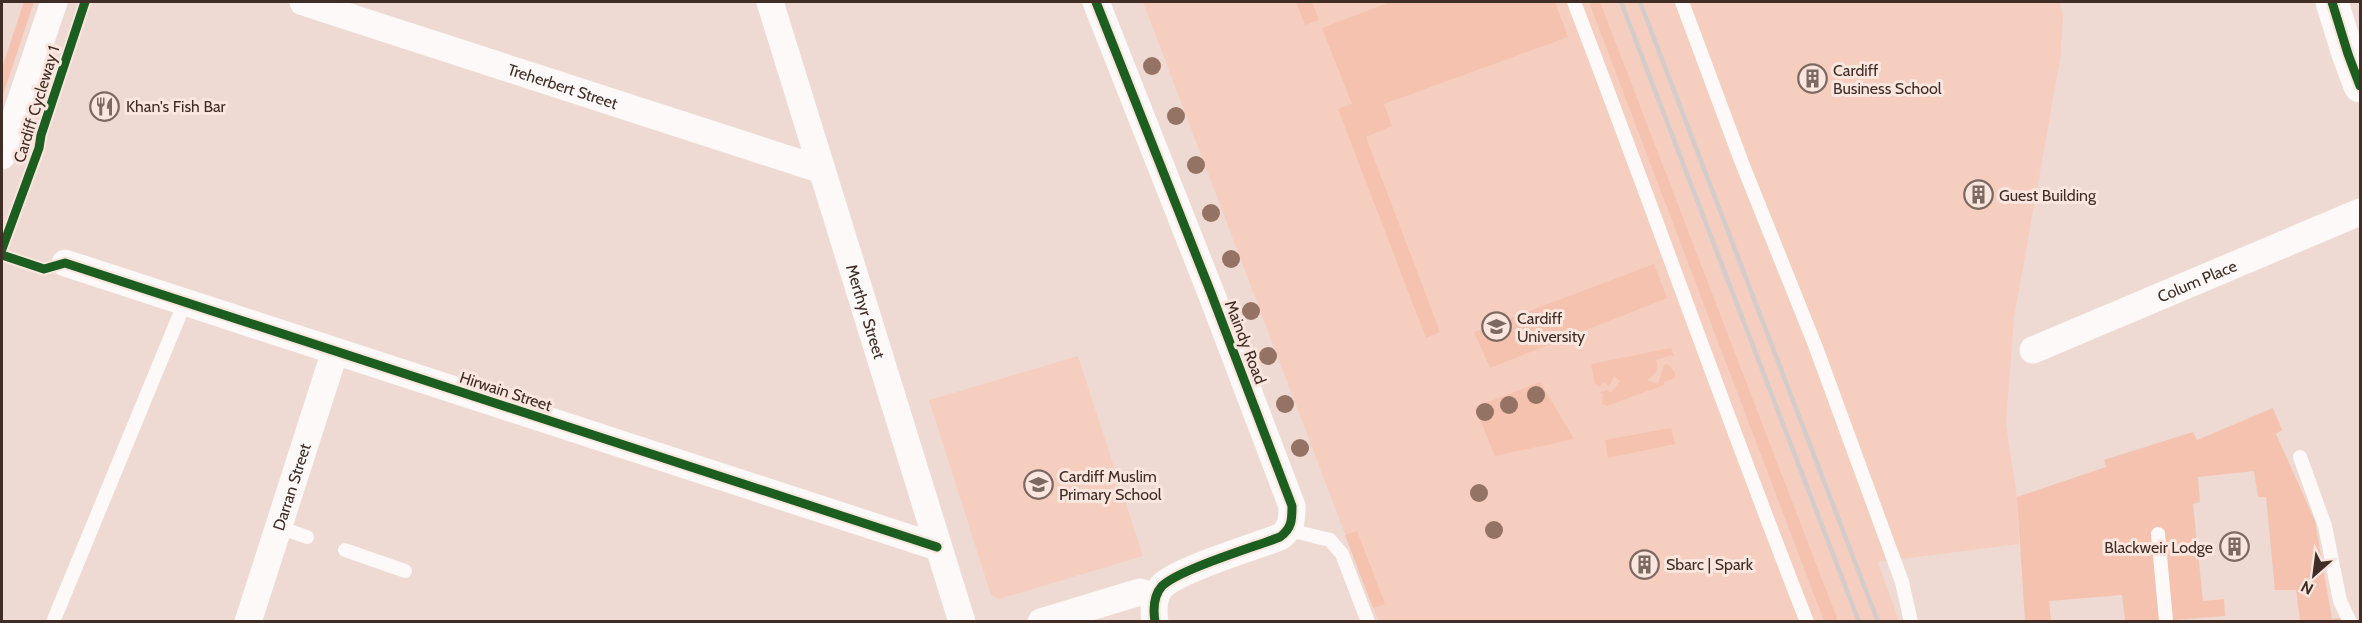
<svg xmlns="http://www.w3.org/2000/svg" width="2362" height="623" viewBox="0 0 2362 623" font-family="Cabin,sans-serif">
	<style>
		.built { fill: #f6cebf }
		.green { fill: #f4c2ae }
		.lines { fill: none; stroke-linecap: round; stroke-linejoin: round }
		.service { stroke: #fcf9f8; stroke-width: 14 }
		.minor { stroke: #fcf9f8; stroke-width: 27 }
		.tertiary { stroke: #fcf9f8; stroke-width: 33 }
		.rail { stroke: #d3ccca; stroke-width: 4.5 }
		.cycleway-casing { stroke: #fae6de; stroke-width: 13 }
		.cycleway { stroke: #1b5e20; stroke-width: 9 }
		.tree { fill: #957364 }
		.labels { text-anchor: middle; stroke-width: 6; stroke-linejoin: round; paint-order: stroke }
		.poi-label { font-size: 16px; fill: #3f2d26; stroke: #fae6de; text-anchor: start }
		.street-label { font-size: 16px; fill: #3f2d26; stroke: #fae6de }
	</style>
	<rect width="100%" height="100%" fill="#eedad2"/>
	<path class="built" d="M1143 2H2060L2063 16 2060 60 2014 318 2006 424 2017 497 2019 544 1878 562 1899 621H1378Z
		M1078 356 1143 556 999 599 991 595 990 592 929 400Z"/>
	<path class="green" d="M24 2H34L2 98V68Z
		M1296 2H1312L1319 20 1305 25Z
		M1391 2H1555L1568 37 1384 104 1392 126 1366 137 1440 332 1426 338 1338 109 1352 104 1322 28Z
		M1589 2H1600L1838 621H1824Z
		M1654 264 1667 298 1490 368 1474 332Z
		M1671 348 1674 357 1671 355 1656 360C1660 372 1654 374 1647 380L1658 384 1664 365 1668 364 1675 373V378L1664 382V385L1607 406 1602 404 1603 395 1600 392 1607 390 1611 393 1620 381 1614 376 1609 387 1604 382 1600 387 1595 384 1591 364Z
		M1540 382 1574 439 1495 456 1475 407Z
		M2273 408 2282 430 2276 434 2315 521 2332 619 2340 618 2341 621H2300L2296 590H2275L2266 497H2258L2254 471 2198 477 2200 502 2193 504 2203 601 2224 599 2225 616 2160 621H2125L2122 595 2049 601 2051 621H2025L2017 497 2106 467 2104 460 2193 432 2197 440Z
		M1671 428 1675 444 1608 458 1605 440Z
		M1357 531 1385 604 1373 608 1345 535Z"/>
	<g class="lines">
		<path class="service" d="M1574 2C1653 208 1726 416 1807 622
			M1682 2 1742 163 1815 345 1902 582 1911 622
			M2300 457 2325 526 2340 601 2350 622
			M278 527 307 537
			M1289 530 1330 540 1342 554 1368 622
			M2158 534 2166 621
			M345 550 405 571
			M53 622 185 302"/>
		<g class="minor">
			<path id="s1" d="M303 2 822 170"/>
			<path id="s2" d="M770 2 962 622"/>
			<path d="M1096 2 1211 293 1292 506C1292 520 1292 528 1280 537 1254 547 1180 569 1162 586 1153 596 1153 609 1155 622"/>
			<path d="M2 156 54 2"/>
			<path d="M65 263 937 547"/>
			<path id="s3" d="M2033 350 2360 212"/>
			<path id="s4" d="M248 622 335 351"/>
			<path d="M1041 622 1140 592 1155 597"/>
		</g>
		<path class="tertiary" d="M2332 2 2348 54 2360 86"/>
		<path class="rail" d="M1621 2 1859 622
			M1640 2 1878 622"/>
		<defs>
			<path id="cycleway" d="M1096 2 1211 293 1292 506C1292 520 1292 528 1280 537 1254 547 1180 569 1162 586 1153 596 1153 609 1155 622
				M2332 2 2348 54 2360 86
				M2 249 39 148 41 135 85 2
				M2 255 44 269 65 263 937 547"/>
		</defs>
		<use href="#cycleway" class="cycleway-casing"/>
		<use href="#cycleway" class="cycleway"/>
	</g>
	<g class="tree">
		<circle cx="1152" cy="66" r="9"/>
		<circle cx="1176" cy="116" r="9"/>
		<circle cx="1196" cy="165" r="9"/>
		<circle cx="1211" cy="213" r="9"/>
		<circle cx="1231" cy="259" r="9"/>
		<circle cx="1251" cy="311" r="9"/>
		<circle cx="1268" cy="356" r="9"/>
		<circle cx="1536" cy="395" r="9"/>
		<circle cx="1285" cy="404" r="9"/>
		<circle cx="1509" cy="405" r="9"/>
		<circle cx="1485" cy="412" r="9"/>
		<circle cx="1300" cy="448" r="9"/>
		<circle cx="1479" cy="493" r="9"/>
		<circle cx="1494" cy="530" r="9"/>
	</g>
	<defs>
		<symbol id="building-ring" viewBox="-11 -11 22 22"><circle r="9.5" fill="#fae6de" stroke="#7c6a62" stroke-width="1.5"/><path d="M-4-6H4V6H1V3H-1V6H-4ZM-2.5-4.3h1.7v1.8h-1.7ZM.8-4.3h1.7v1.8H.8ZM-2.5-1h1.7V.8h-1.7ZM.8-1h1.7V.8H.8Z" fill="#7c6a62"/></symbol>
		<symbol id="restaurant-ring" viewBox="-11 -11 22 22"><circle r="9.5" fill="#fae6de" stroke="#7c6a62" stroke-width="1.5"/><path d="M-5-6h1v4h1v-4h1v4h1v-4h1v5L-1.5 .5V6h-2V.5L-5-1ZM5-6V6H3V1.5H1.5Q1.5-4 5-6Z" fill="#7c6a62"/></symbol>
		<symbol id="university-ring" viewBox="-11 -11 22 22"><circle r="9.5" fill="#fae6de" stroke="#7c6a62" stroke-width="1.5"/><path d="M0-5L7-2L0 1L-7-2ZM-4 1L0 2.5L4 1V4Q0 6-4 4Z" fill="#7c6a62"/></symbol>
		<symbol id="school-ring" viewBox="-11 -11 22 22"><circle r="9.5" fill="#fae6de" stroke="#7c6a62" stroke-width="1.5"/><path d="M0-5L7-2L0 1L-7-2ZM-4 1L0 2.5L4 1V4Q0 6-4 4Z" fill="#7c6a62"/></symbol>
	</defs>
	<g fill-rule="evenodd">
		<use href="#building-ring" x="1796" y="62" width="33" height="33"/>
		<use href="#restaurant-ring" x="88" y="90" width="33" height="33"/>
		<use href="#building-ring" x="1962" y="178" width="33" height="33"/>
		<use href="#university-ring" x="1480" y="310" width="33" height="33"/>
		<use href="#school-ring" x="1022" y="468" width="33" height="33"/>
		<use href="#building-ring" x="2218" y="530" width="33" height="33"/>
		<use href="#building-ring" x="1628" y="548" width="33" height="33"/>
	</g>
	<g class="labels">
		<g class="poi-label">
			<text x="1833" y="76">Cardiff<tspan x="1833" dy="18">Business School</tspan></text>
			<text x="126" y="112">Khan's Fish Bar</text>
			<text x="1999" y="201">Guest Building</text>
			<text x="1517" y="324">Cardiff<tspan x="1517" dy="18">University</tspan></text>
			<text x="1059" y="482">Cardiff Muslim<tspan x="1059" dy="18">Primary School</tspan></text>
			<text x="2213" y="553" text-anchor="end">Blackweir Lodge</text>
			<text x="1666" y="570">Sbarc | Spark</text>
		</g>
		<g class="street-label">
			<text dy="6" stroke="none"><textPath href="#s1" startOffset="273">Treherbert Street</textPath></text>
			<text transform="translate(36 104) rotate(-73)" y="6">Cardiff Cycleway 1</text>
			<text dy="6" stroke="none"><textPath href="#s3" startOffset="178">Colum Place</textPath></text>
			<text dy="6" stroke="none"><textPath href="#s2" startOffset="324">Merthyr Street</textPath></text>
			<text transform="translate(1246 342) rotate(69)" y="6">Maindy Road</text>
			<text transform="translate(506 391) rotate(18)" y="6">Hirwain Street</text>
			<text dy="6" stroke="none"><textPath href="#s4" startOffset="142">Darran Street</textPath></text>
		</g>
	</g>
	<rect width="2362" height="623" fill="none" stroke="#3f2d26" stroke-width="6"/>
	<g transform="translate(2314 575) rotate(208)" stroke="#fae6de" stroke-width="4.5" paint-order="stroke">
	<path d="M0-4.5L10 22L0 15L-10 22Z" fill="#3f2d26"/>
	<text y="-9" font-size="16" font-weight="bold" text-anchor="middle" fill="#3f2d26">N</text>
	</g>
</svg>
